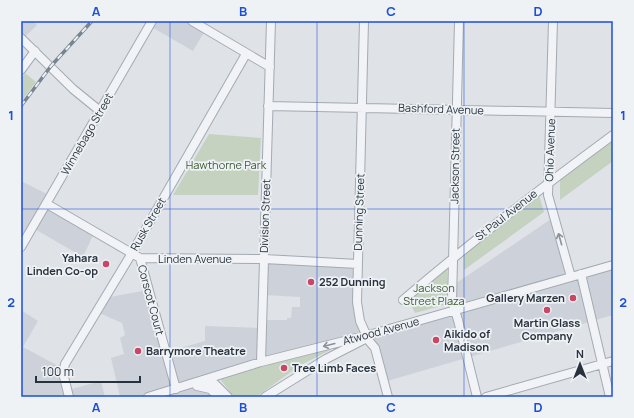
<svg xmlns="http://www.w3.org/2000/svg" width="634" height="418" viewBox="0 0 634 418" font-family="Manrope,sans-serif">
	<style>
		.built { fill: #cdd2da }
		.green { fill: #c6d2c0 }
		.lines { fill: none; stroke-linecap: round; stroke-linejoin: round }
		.minor-casing { stroke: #a4aab2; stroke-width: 10 }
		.minor { stroke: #f1f3f6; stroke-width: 8 }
		.rail-casing { stroke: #798491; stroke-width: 3.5 }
		.rail { stroke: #eef2f5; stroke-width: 2; stroke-dasharray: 6; stroke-linecap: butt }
		.oneway { stroke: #8c929a }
		.grid { fill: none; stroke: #1d4ed8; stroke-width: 1; stroke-opacity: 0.55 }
		.poi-dot { fill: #cb4665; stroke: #eef2f5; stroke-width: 1.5 }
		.labels { text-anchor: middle; stroke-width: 3.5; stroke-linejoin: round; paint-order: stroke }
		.street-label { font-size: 11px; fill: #28323e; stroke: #eef2f5 }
		.park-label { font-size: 11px; fill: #405a36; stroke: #eef2f5 }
		.poi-label { font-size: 11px; font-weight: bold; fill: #28323e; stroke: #eef2f5; text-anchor: start }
		.neatline { fill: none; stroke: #1d4ed8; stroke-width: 1.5 }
		.grid-label { font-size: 13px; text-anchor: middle; font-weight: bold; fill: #1d4ed8 }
	</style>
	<rect width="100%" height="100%" fill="#dfe3e8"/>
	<path class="built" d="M21 21H33L37 25 23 39 21 38Z
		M141 21H207L206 29 193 51Z
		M21 181 51 196 47 203 95 231 83 257 33 228 21 247Z
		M554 217 571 276 613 265V315L384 382 369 341 372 334 454 310 455 284Z
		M264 259 358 264 357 302 367 336 191 385 219 397H120L111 358 124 354 120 338 125 335 122 323 97 312 104 298 148 290 166 352 205 341V326L262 328 263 320H287V318H291L292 307H300V297L263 295Z
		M21 310 38 321 23 347 64 369 68 390 101 381 105 397H21Z"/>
	<path class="green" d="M25 73 36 82 21 102V79Z
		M209 134 261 138 258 195H173Z
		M613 141V161L560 200V179Z
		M539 195 544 212 464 270V256L481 237Z
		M447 267 448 304 415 313 411 305 416 292Z
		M334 346H338L299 366 256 397H234L220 379Z"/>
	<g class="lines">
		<defs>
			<path id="minor" d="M192 21 270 67
				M364 21 357 302 360 321 369 341 375 348 388 397
				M459 21 452 301 458 320 477 397
				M553 21 548 195 571 277
				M21 38 73 89 100 111
				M21 70 35 51
				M268 106 613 113
				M47 204 140 258 264 259 358 264
				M21 247 152 21
				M140 258 176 389
				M581 274 610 397
				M403 300C471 242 541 188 613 135
				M261 362 271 21
				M202 383 215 384 228 397
				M197 386 210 389 219 397
				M69 397 63 373 65 364 132 253 246 54
				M148 397 261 362 372 334 613 265
				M265 397 326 359 363 340
				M486 397 613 361"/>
		</defs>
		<use href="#minor" class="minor-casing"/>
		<use href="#minor" class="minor"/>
		<defs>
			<path id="rail" d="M21 106 51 66 92 21"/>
		</defs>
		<use href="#rail" class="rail-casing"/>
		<use href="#rail" class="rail"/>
	</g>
	<defs><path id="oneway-shaft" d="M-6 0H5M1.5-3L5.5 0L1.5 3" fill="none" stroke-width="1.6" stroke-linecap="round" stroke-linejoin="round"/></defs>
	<g class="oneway">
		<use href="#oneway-shaft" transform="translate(560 239) rotate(-106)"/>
		<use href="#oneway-shaft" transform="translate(329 345) rotate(166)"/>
	</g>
	<path class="grid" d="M170 21V397M317 21V397M464 21V397M21 209H613"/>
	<g class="poi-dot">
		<circle cx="106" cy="264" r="4"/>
		<circle cx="311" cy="282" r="4"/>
		<circle cx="573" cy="298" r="4"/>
		<circle cx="547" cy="310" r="4"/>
		<circle cx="436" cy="340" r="4"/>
		<circle cx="138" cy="351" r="4"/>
		<circle cx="284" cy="368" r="4"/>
	</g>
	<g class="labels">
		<g class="street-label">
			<text transform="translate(441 109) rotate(2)" y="4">Bashford Avenue</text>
			<text transform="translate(87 134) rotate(-60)" y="4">Winnebago Street</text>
			<text transform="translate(550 150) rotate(-88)" y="4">Ohio Avenue</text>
			<text transform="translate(455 166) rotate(-89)" y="4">Jackson Street</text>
			<text transform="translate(359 212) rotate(-88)" y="4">Dunning Street</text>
			<text transform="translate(506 215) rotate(-38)" y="4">St Paul Avenue</text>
			<text transform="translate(265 216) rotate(-88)" y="4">Division Street</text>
			<text transform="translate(148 224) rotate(-60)" y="4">Rusk Street</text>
			<text x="195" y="263">Linden Avenue</text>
			<text transform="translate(151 300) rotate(75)" y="4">Corscot Court</text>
			<text transform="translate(381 331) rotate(-15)" y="4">Atwood Avenue</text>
		</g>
		<g class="park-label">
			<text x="226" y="169">Hawthorne Park</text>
			<text x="434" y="292">Jackson<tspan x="434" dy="13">Street Plaza</tspan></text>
		</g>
		<g class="poi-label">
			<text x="98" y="262" text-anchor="end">Yahara<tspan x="98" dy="13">Linden Co-op</tspan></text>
			<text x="319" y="286">252 Dunning</text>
			<text x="565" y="302" text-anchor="end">Gallery Marzen</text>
			<text x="547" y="327" text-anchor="middle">Martin Glass<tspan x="547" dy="13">Company</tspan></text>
			<text x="444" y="338">Aikido of<tspan x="444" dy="13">Madison</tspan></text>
			<text x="146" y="355">Barrymore Theatre</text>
			<text x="292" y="372">Tree Limb Faces</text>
		</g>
	</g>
	<rect width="634" height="418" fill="none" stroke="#eef2f5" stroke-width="44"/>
	<g transform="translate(580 364)" stroke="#eef2f5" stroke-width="3" paint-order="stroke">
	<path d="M0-3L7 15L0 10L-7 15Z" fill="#28323e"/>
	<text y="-6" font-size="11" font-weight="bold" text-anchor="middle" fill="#28323e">N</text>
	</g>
	<path d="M36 376v6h104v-6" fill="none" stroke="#28323e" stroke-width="2"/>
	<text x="42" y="376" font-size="12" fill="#28323e" stroke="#eef2f5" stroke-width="3" paint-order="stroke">100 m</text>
	<rect x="22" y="22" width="590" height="374" class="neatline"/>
	<g class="grid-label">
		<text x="96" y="16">A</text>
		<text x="243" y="16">B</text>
		<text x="391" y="16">C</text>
		<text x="538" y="16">D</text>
		<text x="11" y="120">1</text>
		<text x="623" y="120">1</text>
		<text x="11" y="307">2</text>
		<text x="623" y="307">2</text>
		<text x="96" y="412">A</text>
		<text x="243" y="412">B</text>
		<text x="391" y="412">C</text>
		<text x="538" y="412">D</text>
	</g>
</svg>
